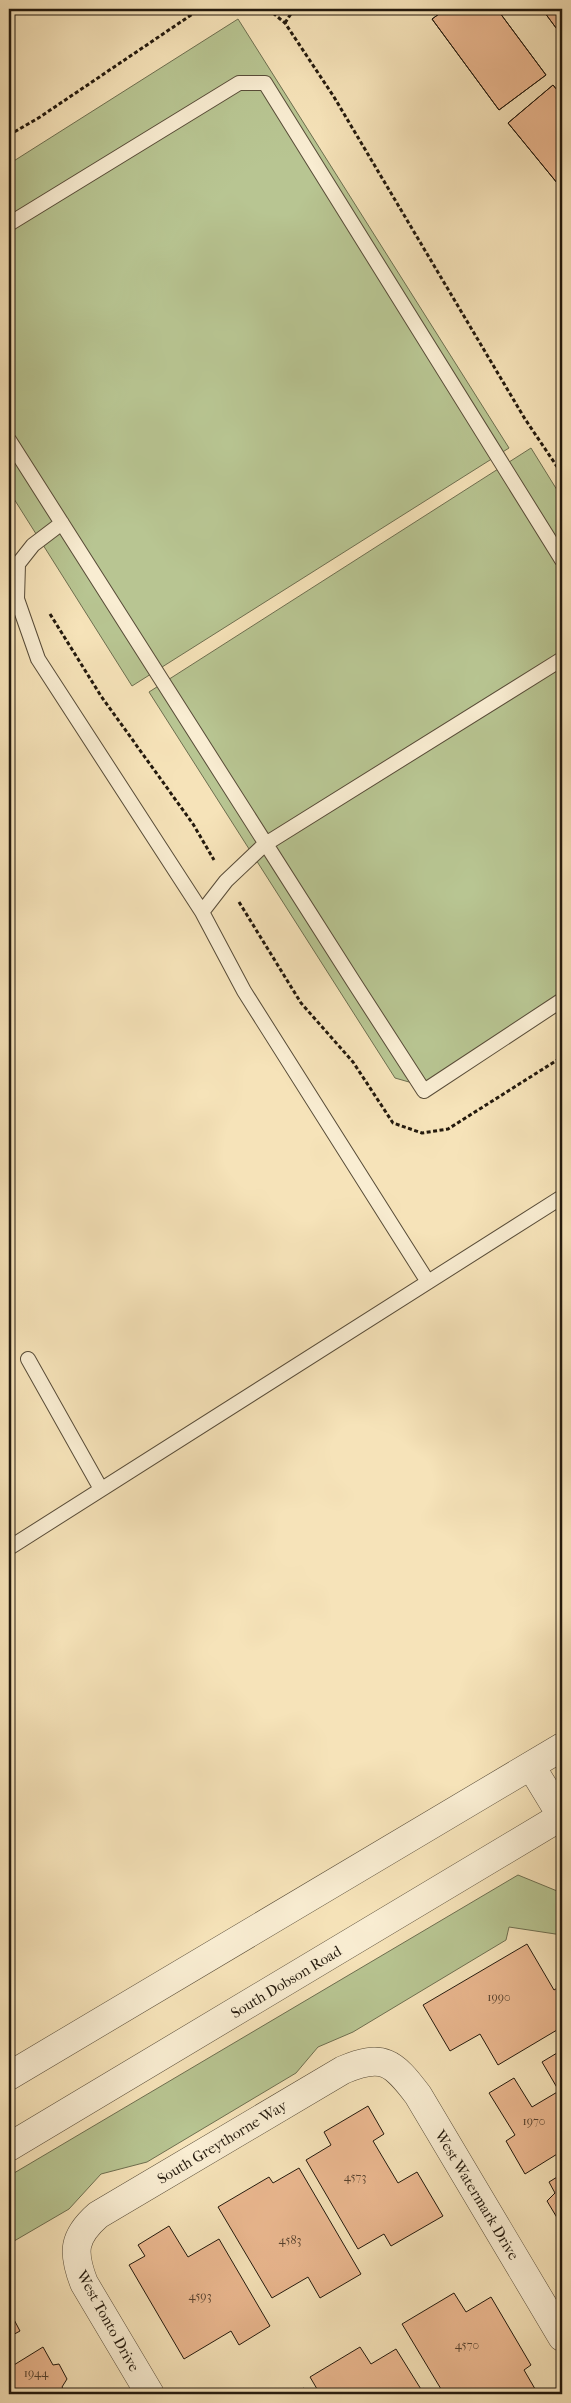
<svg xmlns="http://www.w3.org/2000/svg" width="571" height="2403" viewBox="0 0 571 2403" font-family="'IM FELL French Canon',serif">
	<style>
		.green { fill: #b8c592; stroke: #6e6f50 }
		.building { fill: #ebb890; stroke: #23190d }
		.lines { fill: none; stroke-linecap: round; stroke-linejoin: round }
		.service-casing { stroke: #584c38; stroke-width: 16 }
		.minor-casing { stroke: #584c38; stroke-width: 29 }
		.tertiary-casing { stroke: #584c38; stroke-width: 29 }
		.path { stroke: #23190d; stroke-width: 3; stroke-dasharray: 4 2.5; stroke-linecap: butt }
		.service { stroke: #f9edd2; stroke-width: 14 }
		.minor { stroke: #f9edd2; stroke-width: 28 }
		.tertiary { stroke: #f9edd2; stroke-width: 28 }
		.labels { text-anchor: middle; stroke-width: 4.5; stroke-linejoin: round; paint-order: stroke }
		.number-label { font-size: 12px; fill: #55412e }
		.street-label { font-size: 15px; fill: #23190d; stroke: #f9edd2 }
	</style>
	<rect width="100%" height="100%" fill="#f6e3b9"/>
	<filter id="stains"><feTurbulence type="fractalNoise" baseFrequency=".004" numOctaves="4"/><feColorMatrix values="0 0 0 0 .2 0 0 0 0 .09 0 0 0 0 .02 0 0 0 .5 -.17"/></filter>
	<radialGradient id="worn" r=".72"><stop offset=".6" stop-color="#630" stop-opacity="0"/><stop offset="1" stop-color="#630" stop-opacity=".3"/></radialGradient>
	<path class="green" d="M238 19 509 448 132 686 9 491V164Z
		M531 448 562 498V1004L430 1088 395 1078 149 692Z
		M518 1875 562 1893V1935L509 1927 506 1940 353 2032 318 2047 296 2073 147 2162 101 2174 69 2209 9 2244V2176Z"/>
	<path class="building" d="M446 9H497L546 75 499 110 432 19Z
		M446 9H497L546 75 499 110 432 19Z
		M542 9H562V36Z
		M542 9H562V36Z
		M553 85 562 96V189L508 123Z
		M553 85 562 96V189L508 123Z
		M527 1944 554 1990 562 1985V2027L498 2065 480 2034 450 2051 423 2005Z
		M562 2050V2151L525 2174 506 2141 515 2135 489 2093 514 2078 532 2107 559 2091 542 2062Z
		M368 2106 384 2134 373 2141 398 2183 417 2172 443 2216 391 2246 384 2234 358 2249 306 2160 331 2145 324 2132Z
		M299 2168 361 2274 320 2298 308 2277 272 2298 218 2207 269 2177 273 2183Z
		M562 2174V2226L547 2201 555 2193 549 2182Z
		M169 2226 188 2257 219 2239 270 2326 239 2345 231 2331 184 2359 129 2265 145 2256 138 2245Z
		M9 2286 14 2295 9 2298Z
		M454 2293 466 2312 491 2297 531 2365 524 2370 538 2394H444L402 2324Z
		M9 2310 20 2331 9 2337Z
		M43 2347 53 2365 59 2364 67 2379 62 2387 66 2394H9V2368Z
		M360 2347 371 2364 396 2349 424 2394H320L310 2377Z
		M304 2388 307 2394H293Z"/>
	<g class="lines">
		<defs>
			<path id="service" d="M9 224 239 83H265L562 560
				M9 440C147 657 284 875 424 1091L562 1000
				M62 523 33 545 18 564 17 599 38 659 202 912
				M428 1282 244 991 202 912 226 881 264 845 562 659
				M28 1359 101 1489
				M9 1548 562 1197"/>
			<path id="minor" d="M531 1766 562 1817
				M150 2394 84 2283C72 2252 73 2237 98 2215L343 2070C383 2053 393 2062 418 2095L562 2337"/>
			<path id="tertiary" d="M9 2076 562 1747
				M9 2147 562 1816"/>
		</defs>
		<use href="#service" class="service-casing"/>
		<use href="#minor" class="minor-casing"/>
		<use href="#tertiary" class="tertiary-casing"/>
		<path class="path" d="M268 9 285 23 334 97 525 419 562 474
			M285 23 294 9
			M9 135 40 117 200 9
			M50 614 101 696 193 824 214 860
			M239 902 301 1003 353 1062 393 1123 422 1133 448 1129 562 1057"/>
		<use href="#service" class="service"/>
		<use href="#minor" class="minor"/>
		<use href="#tertiary" class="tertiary"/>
	</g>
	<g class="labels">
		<g class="number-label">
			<text x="499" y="2001">1990</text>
			<text x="534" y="2125">1970</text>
			<text x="355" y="2181">4573</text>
			<text x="290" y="2244">4583</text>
			<text x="200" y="2300">4593</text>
			<text x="467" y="2349">4570</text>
			<text x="36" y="2377">1944</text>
		</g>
		<g class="street-label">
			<text transform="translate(286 1982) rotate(-31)" y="5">South Dobson Road</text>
			<text transform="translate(222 2142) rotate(-31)" y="5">South Greythorne Way</text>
			<text transform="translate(477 2195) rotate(59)" y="5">West Watermark Drive</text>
			<text transform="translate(108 2321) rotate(61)" y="5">West Tonto Drive</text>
		</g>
	</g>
	<rect width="571" height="2403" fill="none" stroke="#f6e3b9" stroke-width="30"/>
	<rect x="10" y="10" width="551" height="2383" fill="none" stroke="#23190d" stroke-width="2.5"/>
	<rect x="15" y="15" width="541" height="2373" fill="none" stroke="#23190d"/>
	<rect width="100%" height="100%" filter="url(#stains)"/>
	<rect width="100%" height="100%" fill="url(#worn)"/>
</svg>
